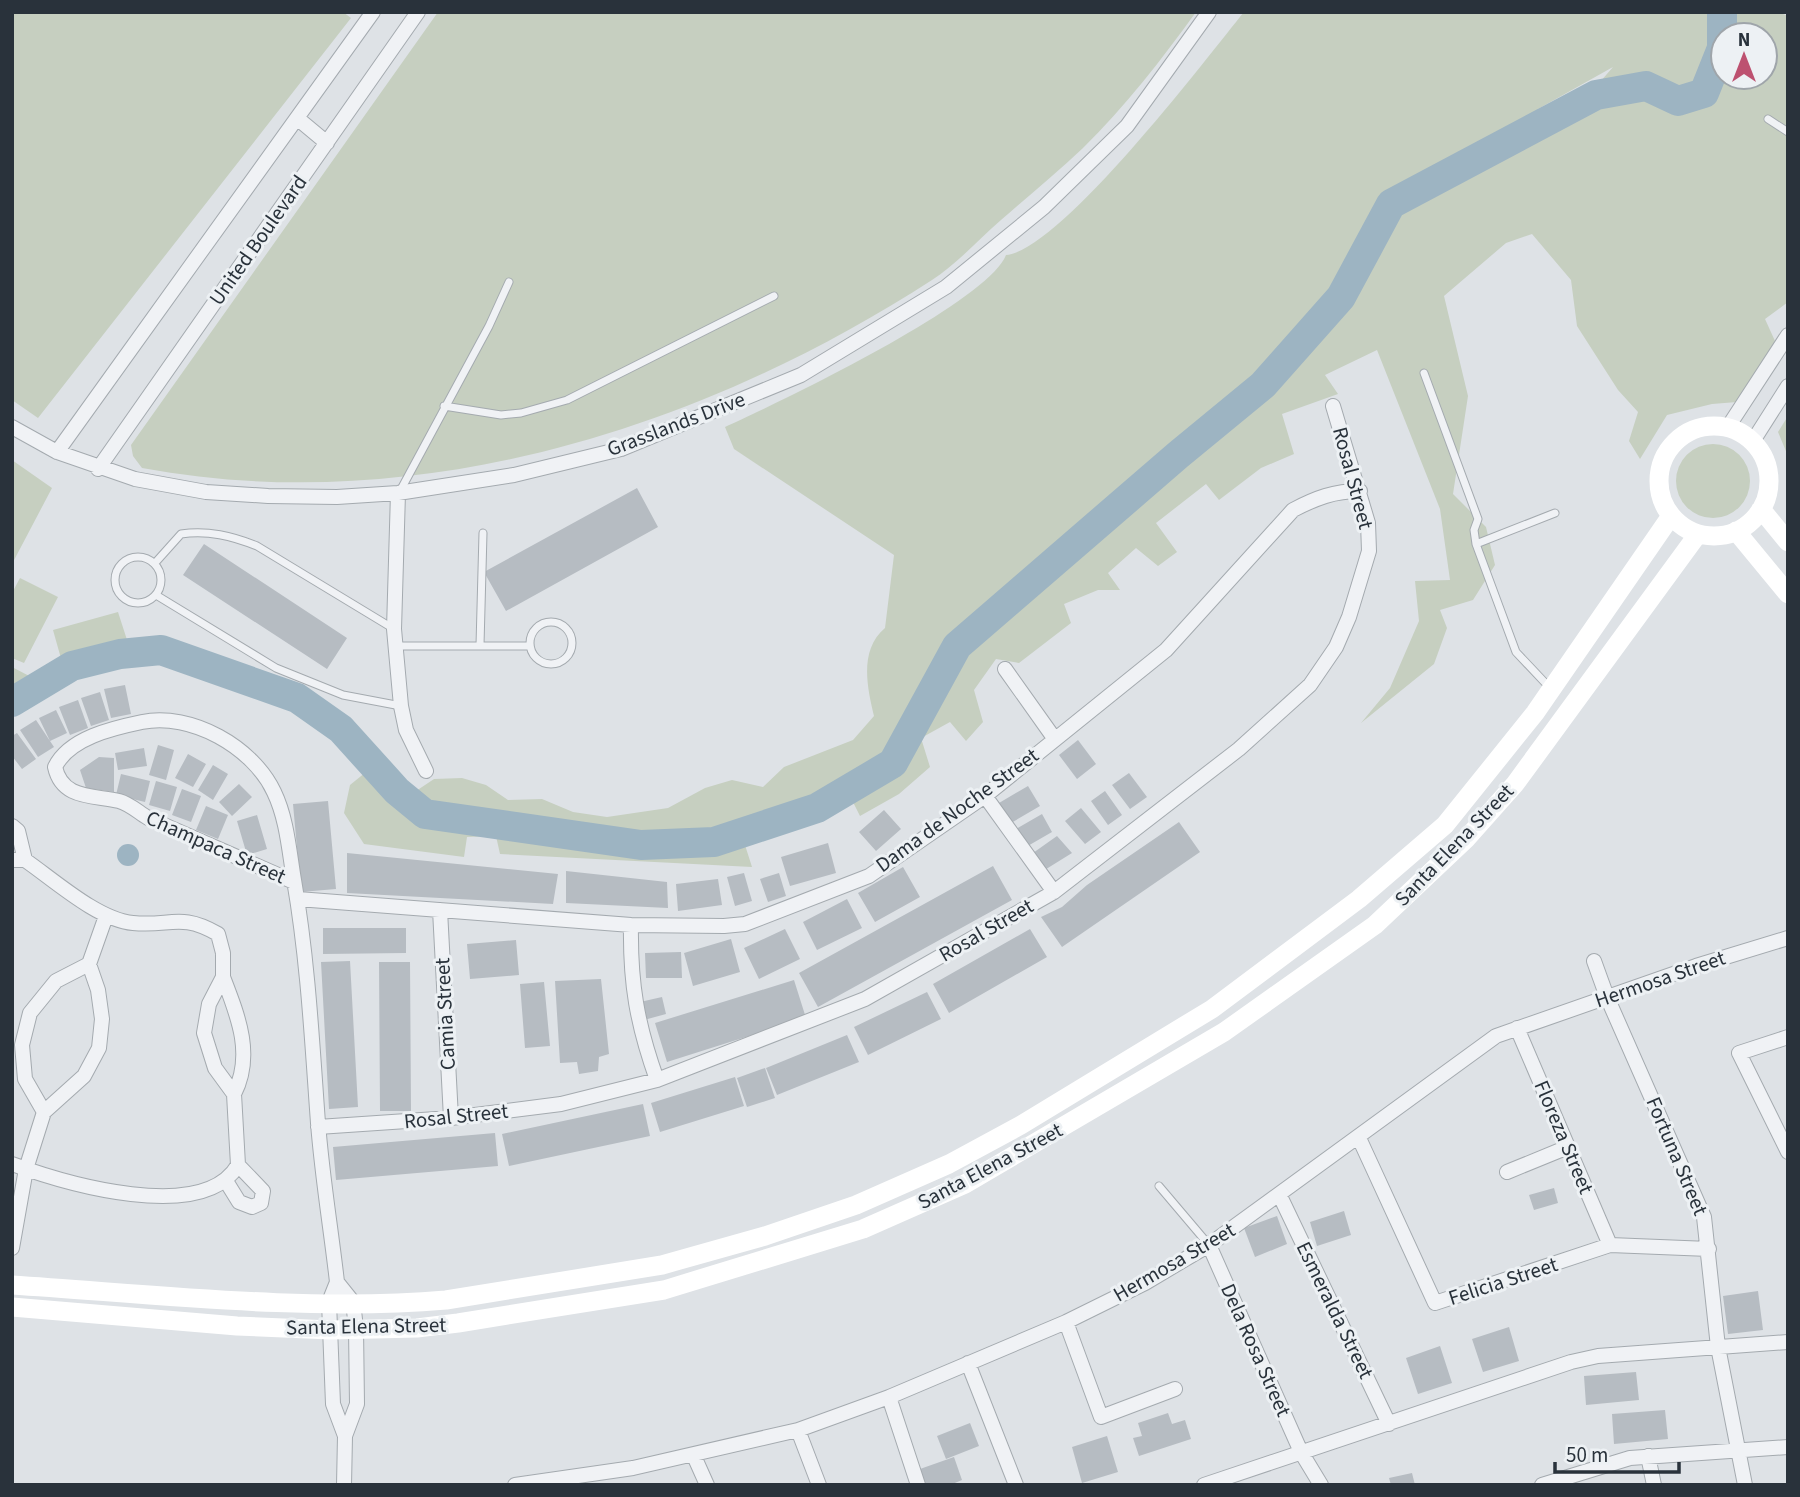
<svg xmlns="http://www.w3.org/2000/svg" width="1800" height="1497" viewBox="0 0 1800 1497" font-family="'Source Sans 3',sans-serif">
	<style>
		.green { fill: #c6cfc0; fill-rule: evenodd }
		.water { fill: #9db4c2 }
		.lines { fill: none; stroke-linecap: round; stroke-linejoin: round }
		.river { stroke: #9db4c2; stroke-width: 30 }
		.building { fill: #b6bcc2 }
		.lane-casing { stroke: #a4aaaf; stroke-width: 9 }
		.street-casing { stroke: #a4aaaf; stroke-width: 16 }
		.lane { stroke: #f0f2f5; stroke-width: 7 }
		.street { stroke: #f0f2f5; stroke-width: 14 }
		.secondary { stroke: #fff; stroke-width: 19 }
		.labels { text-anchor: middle; stroke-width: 6; stroke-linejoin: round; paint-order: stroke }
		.street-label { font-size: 21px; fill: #29323b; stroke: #edf1f4 }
	</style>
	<rect width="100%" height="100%" fill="#dee2e6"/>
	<path class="green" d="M12 12H343L351 18 38 418 12 400Z
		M438 12H1196C1162 59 1125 107 1083 148 1057 173 1028 196 1001 220 979 239 957 264 932 280 702 429 416 519 142 468L133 456 131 445Z
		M1244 12H1778L1788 16V302L1765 319 1775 341 1737 402 1712 404 1667 415 1640 459 1629 441 1638 412 1618 390 1577 326 1571 280 1532 234 1506 243 1444 296 1468 396 1453 494 1486 527 1495 565 1473 600 1440 610 1447 628 1434 664 1361 723 1390 688 1419 621 1415 581 1450 580 1440 509 1377 350 1325 375 1338 394 1282 414 1294 454 1261 468 1219 500 1206 484 1156 523 1177 552 1158 566 1136 548 1108 573 1120 590H1098L1064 604 1071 623 1019 663 996 659 974 690 983 722 966 741 950 722 921 738 930 767 899 794 860 816 853 802 820 818 745 845 752 867 500 854 496 836 467 837 464 857 364 844 344 813 350 785 366 772 416 791 434 779 462 778 486 785 508 800 542 799 573 812 607 817 668 808 705 788 732 780 763 787 784 767 853 740 874 716C867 687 859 650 885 628L894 555 734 449 725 427C780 402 987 303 1006 255 1061 250 1205 60 1244 12ZM1723 35H1765V77H1723ZM1613 67 1600 82 1538 110V109Z
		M1788 416V456L1778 432Z
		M1676 481a37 37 0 1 1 74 0a37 37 0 1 1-74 0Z
		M12 460 52 488 12 564Z
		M20 578 58 597 24 663 12 658V593Z
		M118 612 128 643 62 662 53 630Z
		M12 667 35 679 12 694Z"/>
	<path class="water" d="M117 855a11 11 0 1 1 22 0a11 11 0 1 1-22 0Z"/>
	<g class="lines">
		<path class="river" d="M12 702 72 666 120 654 161 650 297 698 341 729 397 791 425 814 641 845 714 842 817 808 893 763 957 646 1178 455 1263 385 1341 297 1391 204 1596 95 1646 86 1678 101 1704 93 1722 48V12"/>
	</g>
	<path class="building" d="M637 488 658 527 506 611 484 572Z
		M204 544 347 638 327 669 183 575Z
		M125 685 131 714 111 718 104 689Z
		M100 692 109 720 91 726 81 698Z
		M78 700 88 728 70 735 59 707Z
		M56 710 67 733 50 741 39 718Z
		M36 720 54 747 38 757 20 730Z
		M17 733 36 759 22 769 12 756V736Z
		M1078 740 1096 764 1077 779 1059 755Z
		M158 745 174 750 166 780 149 775Z
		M144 748 147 766 118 770 115 753Z
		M188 754 206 764 193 787 175 778Z
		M99 757 114 758V792L86 788 80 770Z
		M213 765 228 774 213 800 198 790Z
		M1129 773 1147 797 1130 809 1112 785Z
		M121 774 150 781 145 802 116 795Z
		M156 781 177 787 170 811 149 805Z
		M239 784 252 797 232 816 219 802Z
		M1028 786 1040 806 1011 823 999 803Z
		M182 789 201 796 191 822 172 815Z
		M1105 791 1122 815 1108 825 1091 801Z
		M328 801 336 889 301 892 293 804Z
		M206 806 228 815 218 839 196 830Z
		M1081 808 1101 832 1085 844 1065 821Z
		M884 810 901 829 876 851 859 832Z
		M1042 814 1052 832 1026 847 1016 829Z
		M257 815 267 849 247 855 237 821Z
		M1179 822 1200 852 1062 947 1041 917 1062 907 1087 885Z
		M1057 836 1072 853 1043 871 1033 853Z
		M828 843 836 873 790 886 781 857Z
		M347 853 558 874 553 904 347 893Z
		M993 866 1012 900 818 1007 799 973Z
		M903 867 920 897 875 922 858 893Z
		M566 871 667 882 668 908 566 903Z
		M744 873 752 901 735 906 727 877Z
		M779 873 786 896 768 902 760 879Z
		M718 879 722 905 678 911 676 884Z
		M847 899 862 928 817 950 803 922Z
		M323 928H406V953L323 954Z
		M785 929 800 959 759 979 744 948Z
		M1030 929 1047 957 949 1013 933 984Z
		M731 939 740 972 693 986 684 953Z
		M516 940 519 975 470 979 467 944Z
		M681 952 682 978H646L645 953Z
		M350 961 358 1107 329 1109 321 962Z
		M379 962H410L411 1111H380Z
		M601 979 609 1054 599 1057 598 1071 579 1074 577 1062 560 1063 555 981Z
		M794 980 806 1018 667 1062 655 1023Z
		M544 982 550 1046 525 1048 520 984Z
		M927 992 941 1019 868 1055 854 1027Z
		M662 997 666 1014 644 1020 640 1002Z
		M847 1035 859 1062 777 1095 766 1068Z
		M765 1068 775 1098 747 1107 737 1078Z
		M735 1077 744 1106 660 1132 651 1103Z
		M643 1104 650 1136 509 1166 502 1134Z
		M495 1133 498 1166 336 1180 333 1147Z
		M1554 1188 1558 1203 1534 1210 1529 1195Z
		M1344 1211 1351 1235 1317 1246 1310 1222Z
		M1277 1216 1287 1244 1255 1257 1244 1228Z
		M1758 1291 1763 1330 1728 1334 1723 1296Z
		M1509 1327 1519 1361 1483 1372 1472 1339Z
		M1440 1346 1452 1383 1418 1394 1406 1358Z
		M1636 1372 1639 1400 1586 1405 1584 1376Z
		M1665 1410 1668 1439 1614 1444 1612 1414Z
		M1168 1413 1172 1424 1185 1420 1191 1439 1139 1456 1133 1438 1142 1436 1138 1423Z
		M970 1423 979 1446 946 1459 937 1436Z
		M1107 1436 1118 1472 1082 1483 1072 1447Z
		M954 1457 962 1480 950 1485H926L920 1469Z
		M1412 1473 1415 1485H1391L1389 1478Z"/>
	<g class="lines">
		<defs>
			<path id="lane" d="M1768 119 1788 132
				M1424 373 1478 519 1474 530 1476 544 1516 652 1550 688
				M444 406 501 415 521 413 567 400 774 296
				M399 493 489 326 509 282
				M1476 544 1555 513
				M115 580a23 23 0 1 1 46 0a23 23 0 1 1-46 0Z
				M155 563 181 534C208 530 232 536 257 546L394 629
				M156 595 276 668 343 695 401 706
				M530 643a21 21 0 1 1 42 0a21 21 0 1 1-42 0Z
				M480 645 483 533
				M396 646H530
				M1159 1186 1209 1245"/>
			<path id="street" d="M297 118 327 143
				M12 427 57 452 135 479 206 492 268 496 337 497 398 493 514 475 621 449 801 375 946 287 1044 207 1127 126 1209 12
				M1728 427 1788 335
				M1753 441 1788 386
				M57 452 373 12
				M98 469 418 12
				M398 493 394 629 401 706 406 730 426 771
				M1005 669 1054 738
				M985 796 1054 892
				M12 826 18 831 25 860
				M12 860H25C54 880 98 920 133 923 170 927 180 912 218 934L223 953V977L209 1004 204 1033 215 1068 234 1094 238 1165C203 1225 64 1183 12 1164
				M294 882 148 818C138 812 130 804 119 801 92 795 62 799 55 767 69 738 113 728 142 722 191 712 253 747 274 792 287 819 289 850 294 880 308 961 312 1041 318 1123 322 1176 331 1229 337 1282L329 1302 333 1404 345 1436
				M298 899 631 925 724 926 745 924 869 876 985 796 1166 650 1293 510C1316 498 1334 491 1360 491
				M440 910 451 1118
				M631 925C630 983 637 1024 657 1080
				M1594 961 1607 997 1704 1217 1718 1347 1745 1485
				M89 964 106 916
				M223 977C238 1016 254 1055 234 1094
				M1517 1028 1610 1245
				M1788 1037 1739 1053 1788 1152
				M318 1127 451 1118 561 1104 657 1080 865 999 1054 892 1239 749 1310 685 1336 647 1349 617 1369 551 1368 523 1333 406
				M1359 1138 1435 1303 1610 1245 1709 1249
				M1507 1172 1568 1147
				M226 1181 239 1202 252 1207 261 1203 263 1191 238 1165
				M1280 1196 1389 1424
				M1209 1245 1301 1452 1321 1485
				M12 1248 26 1169 44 1112 84 1076 99 1048 102 1019 98 990 89 964 56 981 30 1013 22 1045 25 1079 44 1112
				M337 1282 353 1302 356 1328 357 1404 345 1436 344 1485
				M1066 1322 1101 1417 1175 1389
				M968 1363 1016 1485
				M889 1397 918 1485
				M798 1430 819 1485
				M694 1456 707 1485
				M1648 1456 1654 1485
				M515 1485 633 1468 798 1430 889 1397 1066 1322 1145 1283 1209 1245 1496 1036 1696 966 1788 938
				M1204 1485 1571 1362 1598 1356 1788 1342
				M1542 1485 1630 1458 1788 1447"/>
		</defs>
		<use href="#lane" class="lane-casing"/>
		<use href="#street" class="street-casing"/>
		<use href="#lane" class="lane"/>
		<use href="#street" class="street"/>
		<path class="secondary" d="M1659 481a55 55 0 1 1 110 0a55 55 0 1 1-110 0Z
			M1761 509 1788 542
			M1736 531 1788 594
			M12 1285C152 1294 307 1312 446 1300L662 1265 765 1236 856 1205 949 1164 1021 1125 1212 1009 1359 899 1445 825 1535 713 1671 516
			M12 1307 237 1326 331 1330 417 1328 458 1323 664 1290 863 1229 965 1184 1224 1032 1375 925 1467 838 1515 784 1698 534"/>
	</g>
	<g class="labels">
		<g class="street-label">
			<text transform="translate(258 240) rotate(-55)" y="7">United Boulevard</text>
			<text transform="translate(676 424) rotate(-21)" y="7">Grasslands Drive</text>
			<text transform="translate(1353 478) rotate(75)" y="7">Rosal Street</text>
			<text transform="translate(957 810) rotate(-36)" y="7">Dama de Noche Street</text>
			<text transform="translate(1454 845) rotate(-46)" y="7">Santa Elena Street</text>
			<text transform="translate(216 847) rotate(24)" y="7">Champaca Street</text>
			<text transform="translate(986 930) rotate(-30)" y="7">Rosal Street</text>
			<text transform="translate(1660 979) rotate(-19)" y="7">Hermosa Street</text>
			<text transform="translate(445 1014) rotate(-93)" y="7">Camia Street</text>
			<text transform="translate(456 1116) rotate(-6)" y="7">Rosal Street</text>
			<text transform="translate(1564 1137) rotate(67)" y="7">Floreza Street</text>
			<text transform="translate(1677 1156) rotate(67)" y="7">Fortuna Street</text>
			<text transform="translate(990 1166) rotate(-28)" y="7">Santa Elena Street</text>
			<text transform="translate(1174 1262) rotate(-30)" y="7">Hermosa Street</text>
			<text transform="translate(1503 1281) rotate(-18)" y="7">Felicia Street</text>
			<text transform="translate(1335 1310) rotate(64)" y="7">Esmeralda Street</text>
			<text transform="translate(366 1326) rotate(-1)" y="7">Santa Elena Street</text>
			<text transform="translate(1256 1350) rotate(66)" y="7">Dela Rosa Street</text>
		</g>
	</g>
	<rect width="1800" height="1497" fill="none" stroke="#29323b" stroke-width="28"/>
	<g transform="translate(1744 56)"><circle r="33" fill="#edf1f4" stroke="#9fa5aa" stroke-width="2"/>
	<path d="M0-5L12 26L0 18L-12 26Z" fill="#bd5170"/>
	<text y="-10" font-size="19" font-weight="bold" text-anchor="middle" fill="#29323b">N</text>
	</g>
	<path d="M1555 1462v10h124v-10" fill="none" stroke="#29323b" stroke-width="3.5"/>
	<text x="1566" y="1462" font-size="21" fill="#29323b" stroke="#edf1f4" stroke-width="5" paint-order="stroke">50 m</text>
</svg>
